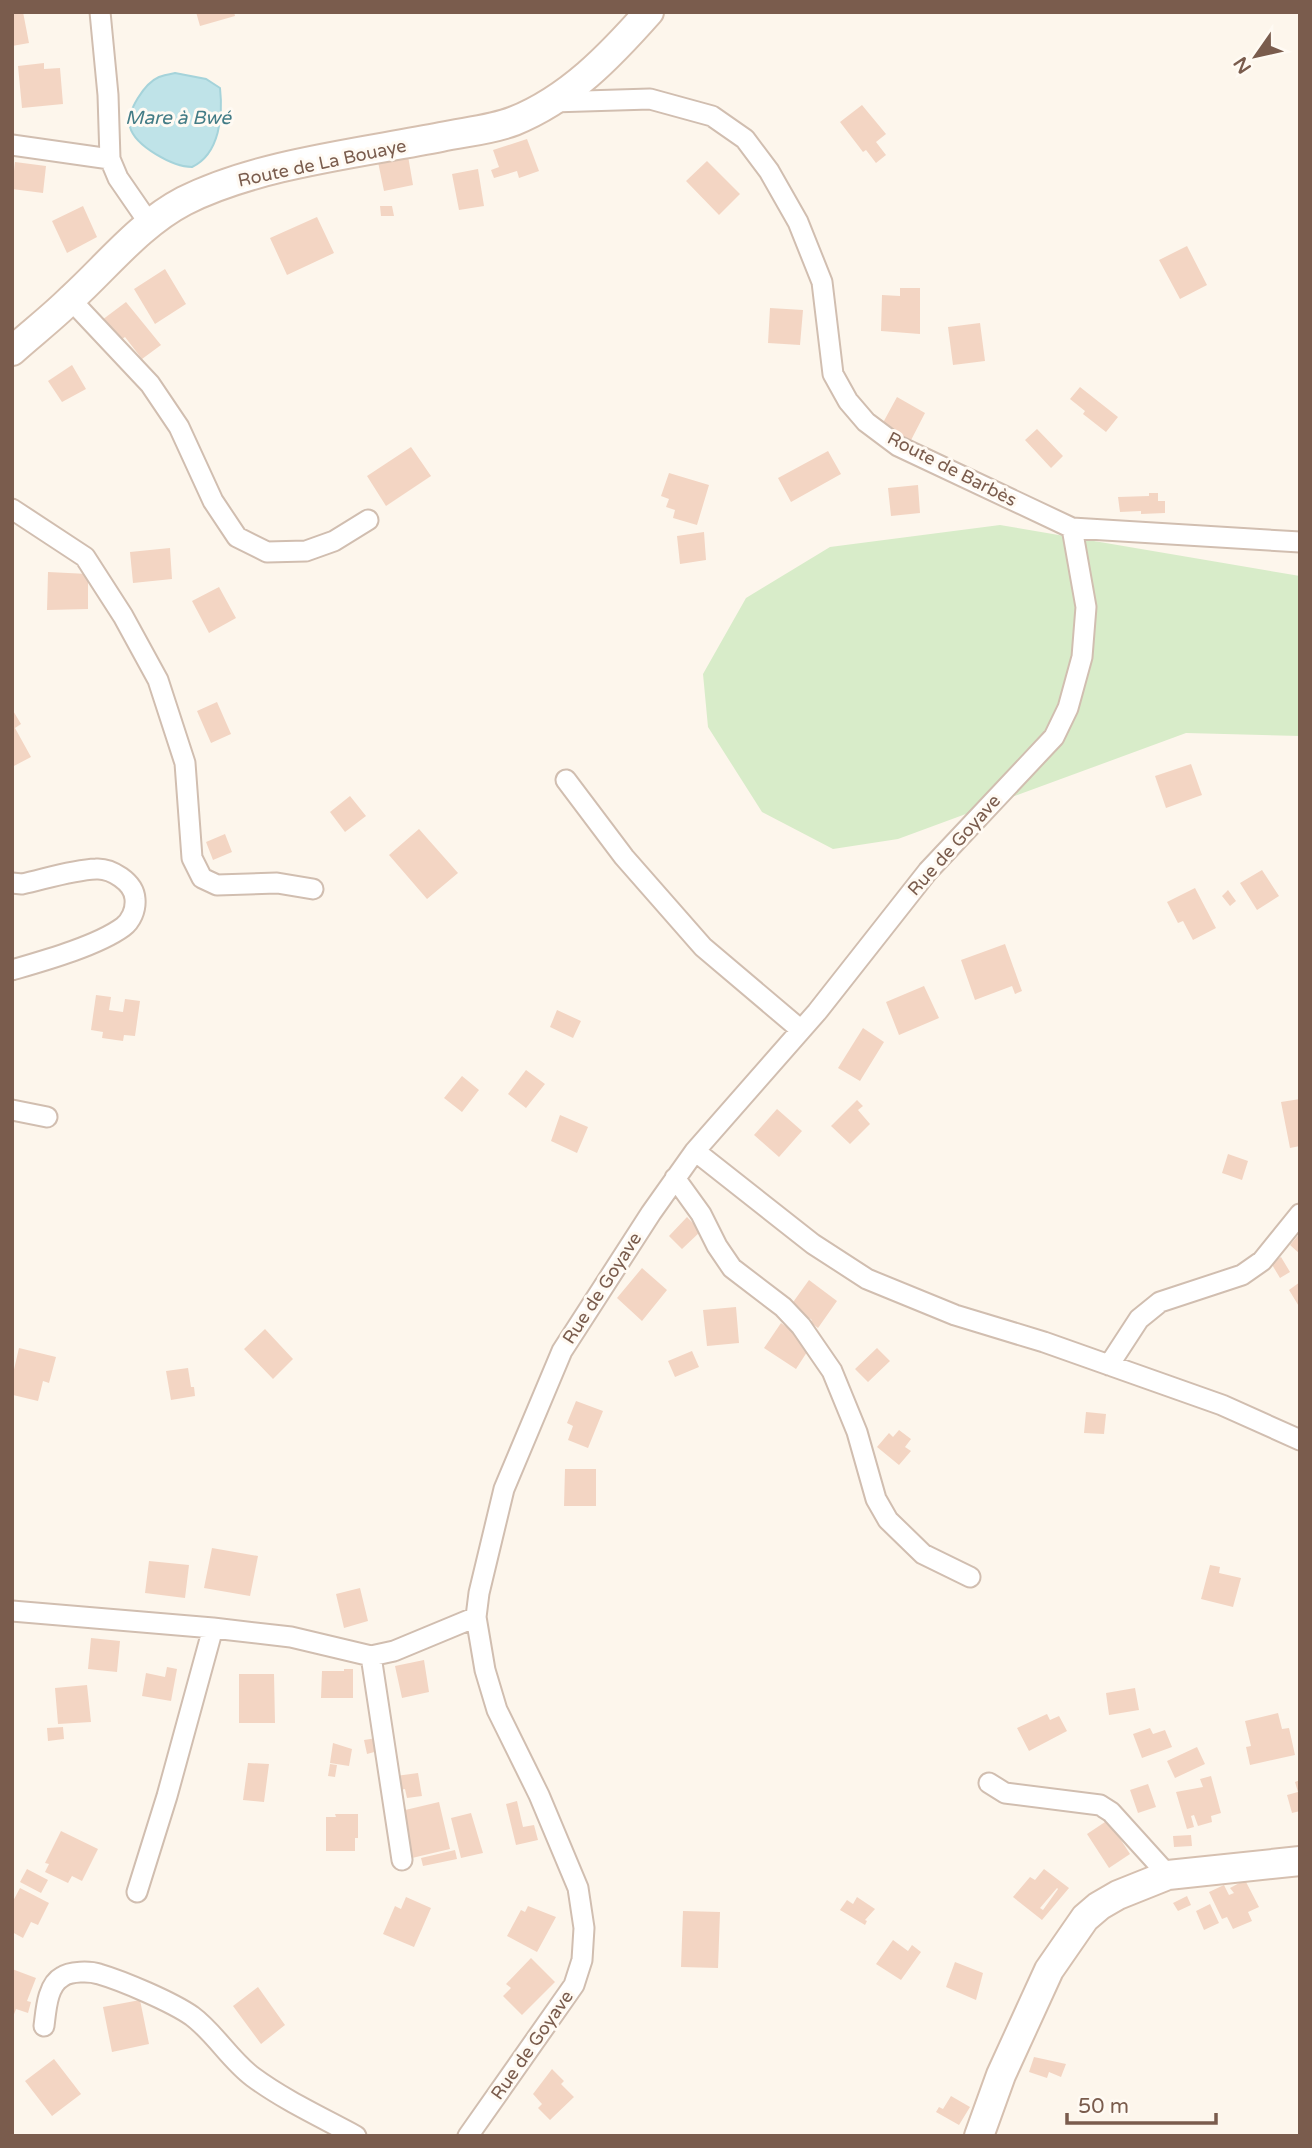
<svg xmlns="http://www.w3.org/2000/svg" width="1312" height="2148" viewBox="0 0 1312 2148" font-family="'Varela Round',sans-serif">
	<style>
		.green { fill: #d8ecc9 }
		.water { fill: #bfe3e8; stroke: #a5d3da; stroke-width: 2 }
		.building { fill: #f3d5c3; fill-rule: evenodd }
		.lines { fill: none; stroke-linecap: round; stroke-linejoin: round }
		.street-casing { stroke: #d1beb0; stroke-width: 23 }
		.secondary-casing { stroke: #d6c0b0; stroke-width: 32 }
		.street { stroke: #fff; stroke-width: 19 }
		.secondary { stroke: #fff; stroke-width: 28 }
		.labels { text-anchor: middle; stroke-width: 6; stroke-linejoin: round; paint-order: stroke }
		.street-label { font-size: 18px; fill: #7a5c4d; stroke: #fffaf3 }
		.water-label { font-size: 19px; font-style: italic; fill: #437c86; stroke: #fffaf3 }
	</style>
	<rect width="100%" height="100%" fill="#fdf6ec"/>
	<path class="green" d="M1000 525 1300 576V736L1186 733 898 839 833 849 762 812 708 727 703 674 746 598 830 547Z"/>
	<path class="water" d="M175 73 206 79 220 88C223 115 220 154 192 167 173 167 135 146 130 127 126 111 145 83 159 77 164 75 170 74 175 73Z"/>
	<path class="building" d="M12 12H23L29 43 12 46Z
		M196 12H234L235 16 200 26Z
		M44 63V69L60 68 63 104 22 108 18 66Z
		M862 105 886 134 876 142 886 155 876 163 866 150 863 152 840 122Z
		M527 139 539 171 519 178 517 171 494 178 491 170 499 167 493 150Z
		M408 156 413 185 384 191 378 162Z
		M707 161 740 194 719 215 686 181Z
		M15 162 46 166 43 193 12 189Z
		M478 169 484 206 459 210 452 174Z
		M83 206 97 237 67 253 52 221Z
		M380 206H392L394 216H381Z
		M317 217 334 253 287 275 270 238Z
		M1187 246 1207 285 1180 299 1159 260Z
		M165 269 186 304 155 324 134 289Z
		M900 288H920V334L881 331 882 295 900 296Z
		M126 302 161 345 142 359 125 337 118 342 102 320Z
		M770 308 803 310 800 345 768 343Z
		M980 323 985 361 953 365 948 327Z
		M72 365 86 389 62 402 48 381Z
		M1080 387 1118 417 1106 432 1083 414 1085 411 1070 399Z
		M897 397 925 413 908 446 879 430Z
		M1037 429 1063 456 1051 468 1025 440Z
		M411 447 431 476 386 506 367 476Z
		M828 451 841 474 791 502 778 478Z
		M669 473 709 485 697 525 673 518 675 510 666 507 669 499 661 496Z
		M918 485 920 513 891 516 888 488Z
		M1149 493H1158V501H1165V513L1141 514V511L1120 512 1118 497 1149 496Z
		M704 532 706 560 680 564 677 536Z
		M170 548 172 579 133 583 130 552Z
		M48 572 88 574V609L47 610Z
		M219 587 236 618 209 633 192 601Z
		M217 702 231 734 211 743 197 711Z
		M12 709 21 724 15 728 31 757 12 767Z
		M1191 764 1202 795 1166 808 1155 776Z
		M350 796 366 816 345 832 330 812Z
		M419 829 458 873 427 899 389 855Z
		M225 834 232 852 213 860 206 842Z
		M1262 870 1279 896 1257 910 1240 883Z
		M1195 888 1216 928 1193 940 1183 921 1178 923 1167 902Z
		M1228 890 1236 901 1230 906 1222 896Z
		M1005 944 1022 991 1015 994 1012 986 975 1000 961 960Z
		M924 986 939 1018 899 1035 886 1002Z
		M96 995 111 997 109 1010 123 1012 125 999 140 1001 135 1036 124 1035 123 1041 102 1038 103 1032 91 1030Z
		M557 1010 581 1021 573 1038 550 1027Z
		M863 1028 884 1042 860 1081 838 1068Z
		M526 1070 545 1084 526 1108 508 1094Z
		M462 1076 479 1090 462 1112 444 1098Z
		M1300 1099V1146L1290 1148 1281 1102Z
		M857 1100 863 1106 858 1110 870 1124 850 1144 831 1126Z
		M777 1109 802 1131 779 1157 754 1135Z
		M560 1115 588 1127 577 1153 551 1141Z
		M1228 1154 1248 1161 1242 1180 1222 1173Z
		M687 1217 701 1231 682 1249 669 1236Z
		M1300 1233V1254L1290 1245Z
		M1281 1257 1290 1272 1280 1278 1271 1263Z
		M642 1268 667 1290 642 1321 617 1298Z
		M809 1280 837 1301 818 1328 810 1322 812 1320 791 1305Z
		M1300 1282V1308L1289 1290Z
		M736 1307 739 1343 707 1346 703 1310Z
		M781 1323 804 1339 801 1344 809 1349 796 1369 764 1348Z
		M265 1329 293 1359 273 1379 244 1349Z
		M19 1348 56 1357 49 1383 43 1381 38 1401 13 1395 12 1378Z
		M877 1348 890 1361 868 1382 855 1369Z
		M692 1351 699 1367 675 1377 668 1361Z
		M188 1368 191 1387H194L195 1396 171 1400 166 1371Z
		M576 1401 603 1411 588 1448 568 1440 573 1426 567 1423Z
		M1086 1412 1106 1414 1104 1434 1084 1433Z
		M899 1430 911 1439 905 1447 911 1451 899 1465 877 1447 889 1433 893 1437Z
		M565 1469H596V1506H564Z
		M212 1548 258 1556 250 1596 204 1588Z
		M149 1561 189 1565 185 1598 145 1593Z
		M1210 1565 1220 1567 1219 1573 1241 1578 1233 1607 1201 1599Z
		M360 1588 368 1621 344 1628 336 1594Z
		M91 1638 120 1641 117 1672 88 1669Z
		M424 1660 429 1692 402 1698 395 1666Z
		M167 1667 177 1669 171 1701 142 1696 146 1673 165 1677Z
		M344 1669H353V1698H321L322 1671H344Z
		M239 1674H274L275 1723H239Z
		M87 1685 91 1722 58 1724 55 1688Z
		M1135 1688 1139 1710 1109 1715 1106 1693Z
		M1278 1713 1282 1729 1289 1728 1295 1755 1250 1765 1246 1747 1251 1746 1245 1721Z
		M1047 1714 1050 1720 1059 1716 1067 1731 1029 1751 1017 1728Z
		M63 1727 64 1739 48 1741 47 1728Z
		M1150 1728 1153 1734 1165 1730 1172 1747 1142 1758 1133 1734Z
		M377 1738 378 1751 367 1754 364 1740Z
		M333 1743 352 1749 349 1766 330 1763Z
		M1197 1747 1205 1764 1175 1778 1167 1761Z
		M248 1763 269 1764 264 1802 243 1800Z
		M330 1764 337 1765 335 1777 328 1776Z
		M418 1773 422 1796 407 1798 405 1789 399 1790 396 1776Z
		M1211 1776 1221 1813 1211 1816 1212 1822 1198 1826 1194 1815 1191 1816 1194 1827 1187 1829 1176 1792 1203 1787 1200 1779Z
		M1300 1780V1811L1292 1813 1287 1795 1298 1792 1295 1782Z
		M1148 1784 1156 1807 1138 1813 1130 1790Z
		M517 1801 523 1827 534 1825 538 1840 516 1845 506 1804Z
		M439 1802 450 1849 412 1858 401 1811Z
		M471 1813 483 1853 461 1858 451 1818Z
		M335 1814H358V1838H355V1851H326V1817H336Z
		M1108 1820 1130 1854 1109 1868 1087 1834Z
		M61 1831 98 1849 82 1881 72 1876 68 1883 45 1872 49 1864 45 1863Z
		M1191 1835 1192 1846 1174 1847 1173 1836Z
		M455 1850 457 1859 423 1866 421 1858Z
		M27 1869 48 1880 41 1893 20 1882Z
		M1044 1869 1069 1888 1042 1920 1013 1897 1030 1877 1035 1880ZM1057 1888 1058 1889 1043 1910 1040 1908Z
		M1245 1880 1259 1907 1248 1912 1252 1921 1233 1929 1227 1917 1222 1919 1209 1892 1224 1885 1229 1895 1234 1893 1230 1888Z
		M20 1888 49 1903 38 1925 31 1922 23 1938 12 1932V1903Z
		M1187 1896 1191 1905 1178 1911 1173 1903Z
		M406 1897 431 1908 414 1947 383 1934 395 1906 401 1909Z
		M857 1897 875 1909 865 1920 867 1921 865 1925 840 1910 847 1900 853 1904Z
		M1210 1904 1219 1923 1204 1930 1196 1911Z
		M528 1906 556 1917 537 1952 507 1936 521 1910 525 1912Z
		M683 1911 720 1912 718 1968 681 1967Z
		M893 1940 908 1951 912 1945 921 1952 901 1980 876 1964Z
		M531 1958 555 1982 522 2015 503 1996 511 1988 506 1984Z
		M955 1962 983 1973 976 2000 946 1987Z
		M12 1969 36 1978 27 2001 31 2002 28 2013 16 2009 13 2017Z
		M258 1987 285 2025 261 2044 233 2006Z
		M140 2000 149 2044 112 2052 103 2007Z
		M1034 2057 1066 2064 1061 2077 1049 2072 1047 2078 1029 2072Z
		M54 2059 81 2094 52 2116 25 2081Z
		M552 2069 564 2081 561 2084 574 2097 550 2120 538 2108 542 2104 533 2094Z
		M951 2096 970 2107 959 2125 936 2112 939 2107 943 2109Z"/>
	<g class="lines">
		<defs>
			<path id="street" d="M100 12 108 95 110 159 118 178 149 223
				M552 102 650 99 712 116 745 139 769 171 798 222 822 282 833 374 848 401 866 422 898 446 1072 528 1300 542
				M12 145 110 159
				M71 300 150 384 179 427 213 501 237 537 267 552 306 551 334 541 368 520
				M12 509 85 557 123 616 158 680 185 763 192 858 202 878 217 885 277 883 313 889
				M566 780 624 857 703 947 801 1030
				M12 883 22 884C45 879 72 870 96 869 111 868 134 882 135 899 136 910 131 921 123 927 97 946 43 961 12 970
				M12 1110 47 1117
				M695 1151 813 1244 867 1279 955 1315 1044 1342 1222 1405 1300 1440
				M675 1178 701 1214 717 1246 732 1268 783 1307 801 1326 832 1371 857 1432 876 1499 888 1520 923 1554 970 1577
				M1109 1365 1139 1319 1160 1302 1242 1275 1262 1261 1300 1214
				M12 1611 213 1628 291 1637 371 1656 394 1651 476 1617
				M371 1656 402 1860
				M989 1783 1005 1793 1100 1805 1111 1812 1168 1875
				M137 1892 167 1796 213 1628
				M44 2026C46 2011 47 1985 62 1977 70 1971 90 1971 99 1974 123 1981 172 2002 192 2016 215 2033 230 2060 253 2077 284 2100 321 2117 356 2136
				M468 2136 574 1985 582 1960 584 1928 578 1888 539 1795 497 1710 485 1670 476 1617 479 1593 504 1489 562 1351 651 1213 695 1151 817 1012 928 871 1054 737 1068 708 1082 657 1086 607 1072 528"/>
			<path id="secondary" d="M12 351C32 333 53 317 72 298 108 265 140 224 184 201 257 164 360 153 441 137 464 132 491 130 514 121 569 99 610 56 649 12
				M979 2136 1001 2075 1049 1970 1085 1918 1099 1906 1118 1895 1168 1875 1300 1861"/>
		</defs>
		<use href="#street" class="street-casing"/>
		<use href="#secondary" class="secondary-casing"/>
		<use href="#street" class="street"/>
		<use href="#secondary" class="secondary"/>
	</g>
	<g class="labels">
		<g class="street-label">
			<text transform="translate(322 163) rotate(-12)" y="6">Route de La Bouaye</text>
			<text transform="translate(952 469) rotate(27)" y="6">Route de Barbès</text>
			<text transform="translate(954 845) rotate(-48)" y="6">Rue de Goyave</text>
			<text transform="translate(602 1288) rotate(-57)" y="6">Rue de Goyave</text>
			<text transform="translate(532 2045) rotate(-55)" y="6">Rue de Goyave</text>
		</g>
		<g class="water-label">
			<text x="178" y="124">Mare à Bwé</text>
		</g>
	</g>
	<rect width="1312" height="2148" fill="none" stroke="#7a5c4d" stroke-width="28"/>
	<g transform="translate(1256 56) rotate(236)" stroke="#fffaf3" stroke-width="5" paint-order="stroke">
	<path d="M0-5L12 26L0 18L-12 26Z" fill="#7a5c4d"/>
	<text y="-10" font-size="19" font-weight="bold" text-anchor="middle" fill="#7a5c4d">N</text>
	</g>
	<path d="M1067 2113v10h149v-10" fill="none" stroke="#7a5c4d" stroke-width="3.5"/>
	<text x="1078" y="2113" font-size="21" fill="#7a5c4d" stroke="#fffaf3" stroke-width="5" paint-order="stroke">50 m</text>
</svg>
